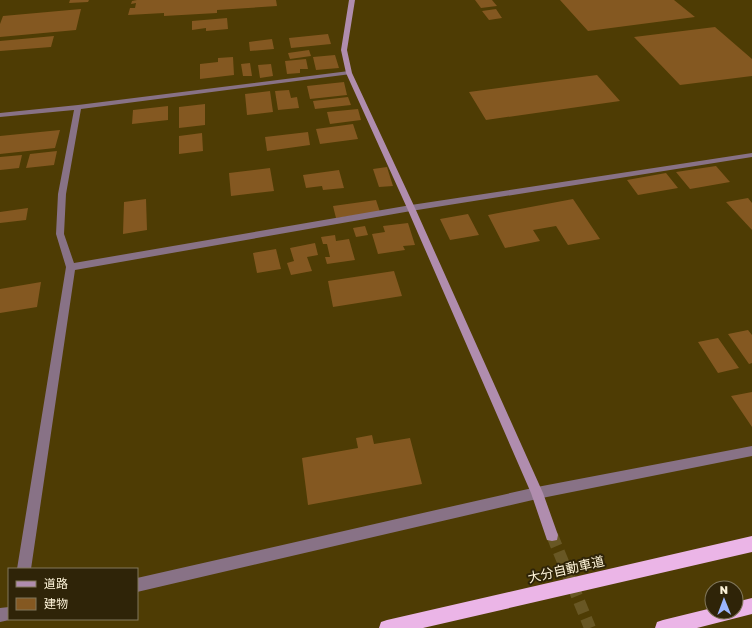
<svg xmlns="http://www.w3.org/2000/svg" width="752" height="628" viewBox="0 0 752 628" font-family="'Golos Text','Noto Sans JP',sans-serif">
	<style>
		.building { fill: #845821 }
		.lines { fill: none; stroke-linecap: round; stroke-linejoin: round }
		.secondary-tunnel { stroke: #685724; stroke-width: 12; stroke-dasharray: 12 6; stroke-linecap: butt }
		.street { fill: #887286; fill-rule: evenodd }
		.secondary { fill: #b08dae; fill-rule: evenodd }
		.highway { fill: #ebb5e7; fill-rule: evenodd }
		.labels { text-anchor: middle; stroke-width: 4; stroke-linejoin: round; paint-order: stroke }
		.near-street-label { font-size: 13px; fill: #fdf3d8; stroke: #2f2408 }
	</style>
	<rect width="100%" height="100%" fill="#4e3c04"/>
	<path class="building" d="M70 0H89L88 2 69 3Z
		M137 0H276L277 6 217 10V13L164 16V13L128 15 130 8H135L136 3 131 4 132 1Z
		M475 0H492L497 6 481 8Z
		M560 0H674L695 17 588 31Z
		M81 9 76 30 0 37V24L3 16Z
		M496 9 502 18 489 20 482 11Z
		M227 18 228 29 206 31V28L192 30V21Z
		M715 27 752 59V76L680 85 634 37Z
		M328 34 331 44 291 48 289 38Z
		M54 36 51 47 0 51V41Z
		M272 39 274 49 250 51 249 42Z
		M309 50 311 56 290 59 288 53Z
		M335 55 339 68 316 70 313 57Z
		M233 57 234 75 200 79V64L218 62V58Z
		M306 59 308 69H300V73L287 74 285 61Z
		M250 63 252 76H243L241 64Z
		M271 64 273 76 260 78 258 65Z
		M597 75 620 101 486 120 469 92Z
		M344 82 347 95 310 99 307 86Z
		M289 90 291 98 297 97 299 108 278 110 275 91Z
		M270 91 273 112 247 115 245 94Z
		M348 97 351 105 315 109 313 101Z
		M205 104V125L179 128V107Z
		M168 106V120L132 124 133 110Z
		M358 109 361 120 330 124 327 112Z
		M353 124 358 139 320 144 316 129Z
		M60 130 55 148 0 154V136Z
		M308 132 310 145 267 151 265 137Z
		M202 133 203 151 179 154V136Z
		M57 151 54 165 26 168 30 154Z
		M22 155 19 168 0 170V157Z
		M716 166 730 182 690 189 676 172Z
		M387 167 393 186 379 187 373 169Z
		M270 168 274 191 231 196 229 173Z
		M339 170 344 188 323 190 322 186 306 188 303 175Z
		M666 173 678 188 638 195 627 180Z
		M748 198 752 203V230L726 202Z
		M146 199 147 230 123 234 124 202Z
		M573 199 600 239 568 245 556 226 533 230 540 241 505 248 488 215Z
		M376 200 380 212 336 218 333 206Z
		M28 208 26 220 0 223V212Z
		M468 214 479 235 450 240 440 219Z
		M408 223 415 245 403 246 405 250 378 254 372 234 385 232 383 226Z
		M365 226 368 235 356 237 353 228Z
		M335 235 336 241 349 239 355 260 327 264 325 257H330L327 244H323L321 237Z
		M315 243 318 255 307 257 312 271 291 275 287 263 294 261 290 248Z
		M276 249 281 269 257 273 253 253Z
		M394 271 402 296 333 307 328 281Z
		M41 282 37 307 0 313V289Z
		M748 330 752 335V363L749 364 728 334Z
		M718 338 739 368 718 373 698 342Z
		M752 392V427L731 396Z
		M372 435 374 444 410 438 422 484 308 505 302 458 358 448 356 438Z"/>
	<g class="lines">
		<path class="secondary-tunnel" d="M552 535 590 628"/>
		<path class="street" d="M349 71 351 72V74L81 109 66 194 64 234 74 263 411 205 752 153V157L411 211 75 270 31 569H17L66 267 56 234 58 194 74 110 0 117V113L78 105Z
			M752 446V456L537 499 137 592V578L537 487Z
			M9 607V619H14L0 622V608Z"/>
		<path class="secondary" d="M349 0H355L347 50 352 73 415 208 543 493 558 535 557 540 552 541 547 540 531 493 407 208 346 73 341 50Z"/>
		<path class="highway" d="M752 536V552L423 628H379L381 622 387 620Z
			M752 598V614L697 628H655L657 622 663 620 712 608V612H736V602Z"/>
	</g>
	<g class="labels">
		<g class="near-street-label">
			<text transform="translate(566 569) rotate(-13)" y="5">大分自動車道</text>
		</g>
	</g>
	<rect x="8" y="568" width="130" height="52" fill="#2f2408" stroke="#81775b"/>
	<rect x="16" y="581" width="20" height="6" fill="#b08dae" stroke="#81775b"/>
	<text x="44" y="588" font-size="12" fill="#fdf3d8">道路</text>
	<rect x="16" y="598" width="20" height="12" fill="#845821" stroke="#81775b"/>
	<text x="44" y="608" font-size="12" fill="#fdf3d8">建物</text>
	<g transform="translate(724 600) rotate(359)"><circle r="19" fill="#2f2408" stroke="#81775b"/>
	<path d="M0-3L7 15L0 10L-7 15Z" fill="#9bb5fd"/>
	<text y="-6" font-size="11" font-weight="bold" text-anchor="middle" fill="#fdf3d8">N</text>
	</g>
</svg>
